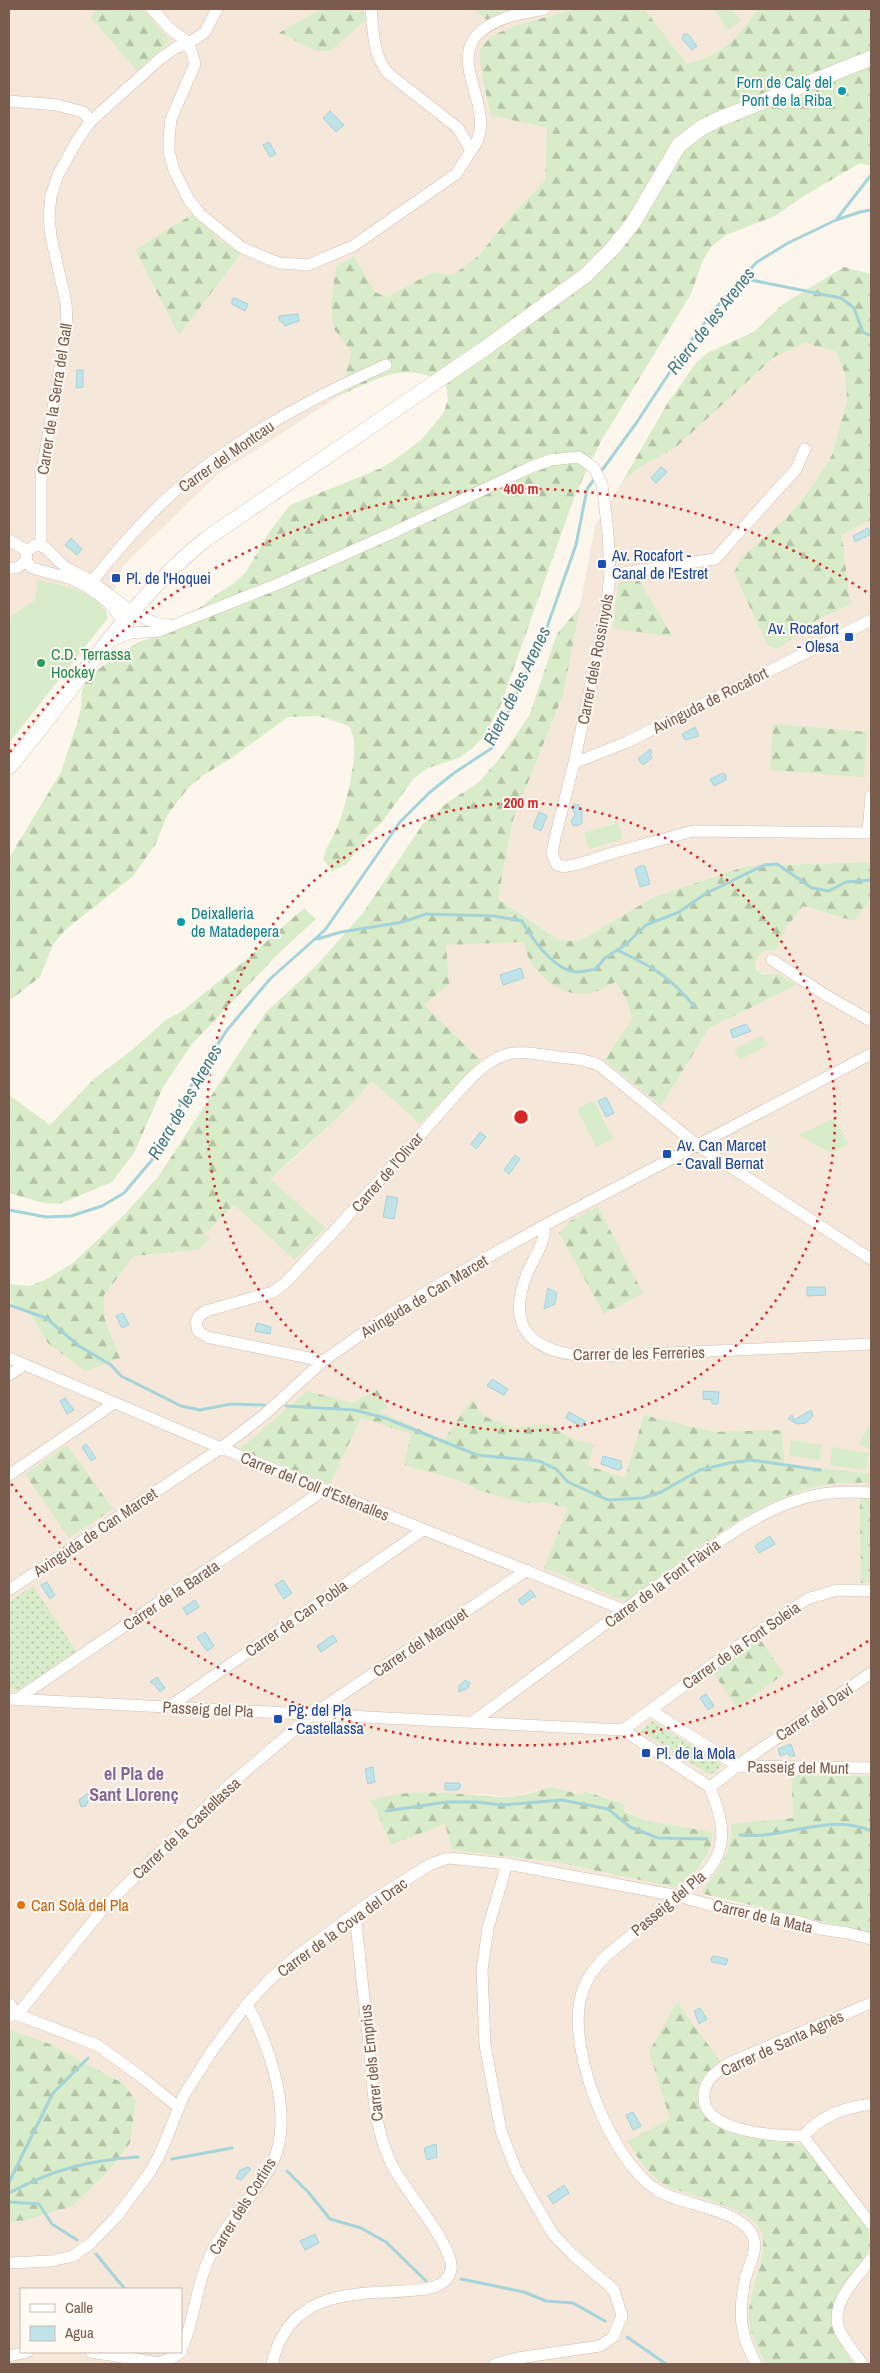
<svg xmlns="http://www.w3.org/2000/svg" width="880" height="2373" viewBox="0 0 880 2373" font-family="'Archivo Narrow',sans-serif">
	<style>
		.residential { fill: #f5e8da; fill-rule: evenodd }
		.grass { fill: url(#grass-dots) }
		.forest { fill: url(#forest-firs) }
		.garden { fill: #d8ecc9 }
		.water { fill: #bfe3e8; stroke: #a5d3da }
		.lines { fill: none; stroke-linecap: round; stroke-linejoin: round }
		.stream { stroke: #a5d3da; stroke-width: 3 }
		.street-casing { stroke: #d1beb0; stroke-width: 12 }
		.secondary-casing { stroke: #d6c0b0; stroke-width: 16 }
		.street { stroke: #fff; stroke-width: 11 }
		.secondary { stroke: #fff; stroke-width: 15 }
		.ring { fill: none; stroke: #d62828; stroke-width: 2.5; stroke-dasharray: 2.5 5 }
		.culture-dot { fill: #0f9aa8; stroke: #fffaf3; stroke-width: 2 }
		.transit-dot { fill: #1a4fb4; stroke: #fffaf3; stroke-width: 2 }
		.leisure-dot { fill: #2e9e5b; stroke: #fffaf3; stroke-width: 2 }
		.food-dot { fill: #e8710a; stroke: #fffaf3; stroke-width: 2 }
		.labels { text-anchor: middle; stroke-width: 4; stroke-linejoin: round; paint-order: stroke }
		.culture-label { font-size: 16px; fill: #0d838f; stroke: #fffaf3; text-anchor: end }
		.street-label { font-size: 16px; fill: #7a5c4d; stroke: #fffaf3 }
		.transit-label { font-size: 16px; fill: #164399; stroke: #fffaf3; text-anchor: start }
		.leisure-label { font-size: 16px; fill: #27864d; stroke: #fffaf3; text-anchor: start }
		.food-label { font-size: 16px; fill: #c56008; stroke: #fffaf3; text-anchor: start }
		.water-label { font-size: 18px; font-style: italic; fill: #437c86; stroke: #fffaf3 }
		.neighbourhood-label { font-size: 18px; font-weight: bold; fill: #846695; stroke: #fffaf3 }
		.centre { fill: #d62828; stroke: #fffaf3; stroke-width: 2.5 }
		.ring-label { font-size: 15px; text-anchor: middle; font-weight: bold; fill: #d62828; stroke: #fffaf3; stroke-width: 4; stroke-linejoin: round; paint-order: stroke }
	</style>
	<defs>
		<pattern id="grass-dots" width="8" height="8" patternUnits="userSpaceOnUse" patternTransform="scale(1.25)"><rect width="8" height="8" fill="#d8ecc9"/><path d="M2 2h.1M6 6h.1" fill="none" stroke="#b4c2a5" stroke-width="1.8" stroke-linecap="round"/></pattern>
		<pattern id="forest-firs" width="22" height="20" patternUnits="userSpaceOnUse" patternTransform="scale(1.25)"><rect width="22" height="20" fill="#d8ecc9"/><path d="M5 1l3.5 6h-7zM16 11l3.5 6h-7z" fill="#b4c2a5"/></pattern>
	</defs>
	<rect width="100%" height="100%" fill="#fdf6ec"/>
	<path class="residential" d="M9 9H575L517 25V121L547 128 545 180 513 214 478 256 453 275 433 272 387 297 375 292 354 256 334 329 351 352 341 395 217 475 123 566 105 613 9 739Z
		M644 9H758L735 39 711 57 687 64Z
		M805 343 836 352 845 374 847 400 832 455 809 491 786 518 764 537 734 573 752 610 778 649 818 619 849 605 842 535 871 520V862L747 866 654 897 579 941 558 940 498 897 513 820 563 695 595 526 622 482 639 468 675 448 774 357Z
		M869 901H871V1776L791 1775 793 1818 731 1824 730 1840 726 1854 718 1871 703 1888 704 1895 710 1897 871 1933V2364H9V2222L26 2220 71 2207 107 2173 130 2143 136 2101 124 2084 50 2044 9 2031V1298L14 1305 31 1315 48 1343 120 1358 104 1317V1295L116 1278 134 1256 198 1250 205 1234 234 1205 262 1185 289 1163 344 1112 373 1080 446 945 524 942 528 957 537 972 550 982 569 992 591 993 616 982 626 999 632 1019 604 1060 661 1106 709 1028 797 985 778 974 760 973 755 963 762 951 776 950 786 928 803 906 854 921ZM551 1787 584 1795 585 1791 603 1796 625 1804 624 1810 648 1821 712 1832 705 1860 683 1882 673 1887 555 1862 452 1850 445 1824 391 1845 375 1807 370 1802 481 1794 511 1797ZM21 2289H181V2352H21Z"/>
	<path class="grass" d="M33 1586 76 1651 19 1690 9 1689V1602Z
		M652 1721 721 1764V1766L710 1775 640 1731Z"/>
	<path class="forest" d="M95 9H143L170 41 137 71 91 18Z
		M321 9H346L355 12 363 11 366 20 330 51H317L279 33Z
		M473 9H520L487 20Z
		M575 9H644L687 64C727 52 734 41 758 9H871V166L860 163 804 196 775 216 726 235 712 246 703 260 691 294 601 441 575 495 501 704 484 736 473 748 459 758 428 768 414 778 382 822 368 836 347 864 332 871 323 859C327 844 332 840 337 828 346 807 356 763 354 740 353 736 351 730 349 726L319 716 288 717 233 757 202 776 188 788 168 814 155 845 133 876 64 931 53 945 40 977 9 1001V858L61 772 77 724 81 708 82 691 88 676 138 642 168 633 218 593 233 584 246 572 270 531 290 505 379 469 393 461 421 440 443 414 448 400 446 385C407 359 379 378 341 395L351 352 334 329 331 306 336 266 354 256 375 292 387 297 433 272 453 275 478 256 513 214 545 180 547 128 491 115 483 81 479 51 491 36 517 25Z
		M193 214 221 241 241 254 179 335 135 250Z
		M844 267 871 274V520L842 535 850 605 818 619 778 649 768 646 734 573 741 558 786 518 809 491 832 455 847 400 845 374 836 352 805 343 774 357 675 448 639 468 622 482 667 404 695 364 707 353 754 332 783 304Z
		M638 579 673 637 613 628 618 584 621 581Z
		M580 607 563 695 513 820 498 898 558 940 579 941 654 897 747 866 871 862V901H869L854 921 803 906 786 928 776 950 762 951 755 963 757 970 762 974H778L797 985 709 1028 661 1106 604 1060 632 1019 626 999 616 982C608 985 600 991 591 993 560 999 528 972 524 942L446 945 449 984 424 1005 480 1060 420 1124 372 1081 344 1112 270 1179 325 1228 295 1260 234 1205 205 1234 210 1239 198 1250 134 1256 104 1295V1317L120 1358 85 1371 48 1343 31 1315 14 1305 9 1298V1284L29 1286 45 1280 73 1263 124 1215 158 1177 266 1012 316 966 363 913 423 824 448 802 478 783 501 757 529 716 557 634Z
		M773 724 867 732 864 777 770 770Z
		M304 908 316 919 280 952 192 1044 163 1087 134 1153 112 1182 59 1204 43 1203 9 1193V1095L50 1125 94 1079 132 1050 167 1019 181 1012 250 956Z
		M598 1207 643 1293 604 1314 559 1233 570 1221Z
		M377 1390 388 1407 380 1412 444 1440 472 1399 482 1415 513 1428 547 1424 576 1441 594 1444 588 1466 625 1478 644 1415 713 1432 782 1430 784 1464 871 1474V1484C781 1471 695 1552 627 1602L544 1568 568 1508 544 1502 524 1503 481 1491 458 1480 404 1465 411 1434 361 1418 330 1484 240 1449 307 1391 352 1403Z
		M67 1445 113 1509 69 1538 25 1474Z
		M860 1497H871V1583H861Z
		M760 1639 784 1674 737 1708 713 1672Z
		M791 1775 871 1776V1933L703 1894V1888C720 1871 732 1850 731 1824L793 1818Z
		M551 1787 583 1795 584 1791 625 1804 624 1811 648 1821 712 1832C715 1850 692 1883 673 1887L555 1862 452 1850 445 1824 391 1845 375 1807 369 1801C413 1786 457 1795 503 1797 519 1798 535 1791 551 1787Z
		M677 2002 720 2061C708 2071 696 2082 698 2099 704 2140 768 2139 799 2144L806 2147C822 2167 868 2217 871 2240 872 2249 866 2255 862 2261 828 2305 820 2316 854 2364H766C758 2349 750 2335 749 2318 747 2291 772 2251 760 2229 747 2205 689 2197 664 2184 648 2175 637 2156 627 2141L670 2119 649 2052Z
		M10 2030 50 2044 124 2084 136 2101 130 2143 107 2173 71 2207 26 2220 9 2222Z"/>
	<path class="garden" d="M714 9H733L741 21 728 30Z
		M38 580C60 584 102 592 108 618L9 743V618L35 600Z
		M618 823 623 839 589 849 584 833Z
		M762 1035 768 1045 740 1060 734 1050Z
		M594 1100 613 1139 596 1147 577 1109Z
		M834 1118 848 1144 831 1153 799 1135Z
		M871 1422V1447L870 1450 859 1443Z
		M791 1440 822 1445 820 1460 789 1456Z
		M832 1447 869 1453 866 1470 830 1465Z"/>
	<path class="water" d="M684 34H688L697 46 692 50 682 39Z
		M330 111 344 125 336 132 323 118Z
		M269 142 276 154 270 157 263 145Z
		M235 298 248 304 245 311 232 304V299Z
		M298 314 299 321 285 326 279 320V316Z
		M77 370H83V387L76 388Z
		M661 467 667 472 656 483 651 478Z
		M868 528 871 534 855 542 853 536Z
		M71 538 82 549 77 555 65 545Z
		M695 727 699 736 685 740 682 734Z
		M650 749 652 752 650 755 652 758 643 765 638 759Z
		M723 773 726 775V780L714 786 710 779Z
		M574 804 579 805 582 811V823L577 826 573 825 571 821 575 815 572 807Z
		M539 812 547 816 541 831 533 827Z
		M639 866H645L650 884 640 887 635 869Z
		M521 968 524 978 503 985 500 975Z
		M746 1024 751 1031 733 1038 730 1030Z
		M606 1097 614 1113 606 1117 598 1101Z
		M480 1132 486 1137 476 1149 471 1144Z
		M515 1155 520 1159 509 1174 504 1170Z
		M387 1196 398 1198 394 1219 383 1217Z
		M807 1287H825L826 1295 807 1296Z
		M548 1288 557 1293 555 1304 544 1309Z
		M123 1313 129 1325 122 1328 116 1316Z
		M257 1323 271 1327 270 1334 255 1331Z
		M492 1379 508 1389 504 1395 487 1386Z
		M703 1391 719 1392 718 1404H712V1400L703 1399Z
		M65 1398 74 1410 67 1414 60 1401Z
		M811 1410 813 1416 806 1423 797 1424 788 1419 792 1415 794 1420Z
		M569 1412 585 1421 582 1427 566 1418Z
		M86 1444 96 1458 91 1461 82 1447Z
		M603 1456 621 1461 622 1468 618 1470 601 1464Z
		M770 1536 775 1544 759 1553 755 1546Z
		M283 1580 292 1593 284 1599 275 1585Z
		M47 1582 55 1595 50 1599 41 1585Z
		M531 1590 536 1597H533L522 1605 518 1600Z
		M195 1600 199 1607 187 1615 183 1608Z
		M205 1632 214 1646 207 1651 197 1637Z
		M333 1635 337 1641 321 1652 317 1646Z
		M157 1677 165 1688 160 1692 154 1684 150 1682Z
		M465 1680 470 1683 468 1688 459 1692V1686Z
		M706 1694 714 1706 708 1710 700 1698Z
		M791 1744 795 1756H789L788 1753 780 1756 778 1749Z
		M373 1767 375 1782 368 1784 365 1769Z
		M445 1783H459L461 1786 458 1790H445Z
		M91 1791 94 1792 98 1797 88 1801 86 1806 81 1807 79 1800Z
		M713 1956 728 1959 726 1965 712 1962 711 1958Z
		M700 2008 707 2019 699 2024 694 2011Z
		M633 2112 641 2126 633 2130 626 2115Z
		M436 2144 437 2157 427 2160 424 2148Z
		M248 2167 251 2169 241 2180 236 2178 240 2170Z
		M564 2185 569 2193 553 2204 548 2196Z
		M315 2234 319 2243 305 2250 300 2241Z"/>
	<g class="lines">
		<path class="stream" d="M836 220 871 175
			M741 278 841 298 854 308 863 332 871 336
			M600 473 637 422 687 346 730 290 757 262 788 243 836 220 860 212 871 210
			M317 939 341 932 403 922 426 914 494 916 522 921C532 939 554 970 576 972 582 972 590 970 596 969L605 958 625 945 646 925 679 912 705 894 764 865 777 864 812 888 829 891 846 882 871 880
			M617 950C653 967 669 976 695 1007
			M9 1210 46 1217 71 1216 102 1206 124 1193 157 1154 184 1097 227 1030 270 979 325 930 400 822 429 793 454 773 492 748 547 627 576 545 587 489 596 477
			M9 1305 46 1318 79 1346 111 1365 121 1376 181 1406 200 1410 231 1404 264 1405
			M286 1406 354 1410 385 1418 477 1455 539 1461 556 1469 568 1482 608 1500 643 1498 661 1492 700 1470 729 1463 751 1460 820 1470
			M386 1811 447 1802H477L501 1805 562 1800 608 1809 630 1827 658 1838 707 1839
			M740 1835C783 1840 829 1812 871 1831
			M172 2159 232 2148
			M287 2171 309 2193 330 2219 361 2228 386 2242 426 2281
			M9 2182 53 2093 88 2058
			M9 2193C52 2170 89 2160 138 2157
			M9 2202 39 2204 52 2224 77 2240
			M96 2254 125 2289
			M461 2279 524 2292 546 2301 573 2303 605 2321
			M627 2337 666 2364"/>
		<defs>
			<path id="street" d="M152 9 170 29 189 43
				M217 9 205 32 189 43 195 64 171 119 169 137V152L174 170 189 200 200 214 241 247 268 259 280 263 308 265 353 246 456 174 471 151 458 128 389 74C372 55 374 33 371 9
				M9 101 57 105 83 112 91 121
				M471 151C508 105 420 45 511 16 521 13 533 12 544 9
				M9 540 27 551
				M41 545V476L67 329 66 303 51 237 49 217 51 196 58 175 78 139 91 121 161 58 177 47 189 43
				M9 568H17L26 561
				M610 575 715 559 796 469 805 449
				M88 587C111 557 137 527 164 501 226 443 309 399 386 365
				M128 627 107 601 88 587 72 579 32 568 26 561 27 551 35 545C47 544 53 558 62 564 71 572 83 575 92 582 115 597 142 625 169 625
				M110 641 131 633 159 631 280 583 392 533 529 468 550 460 579 457 594 468 602 484 608 533 610 575 606 610 595 665 574 763 555 838 552 854 557 865 564 867 582 863 609 854 693 831 871 833
				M574 763 627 742 871 620
				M868 833 871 796
				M772 960 827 996 871 1021
				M545 1225C545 1245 534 1256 527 1274 501 1339 547 1357 602 1356L871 1344
				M9 1358 221 1448 624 1610
				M323 1361 207 1337 198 1331 196 1322 199 1316 206 1311 273 1292 284 1284 337 1228 469 1080C504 1046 513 1051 559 1057 574 1059 587 1059 600 1066L697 1145 871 1259
				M9 1375 24 1365
				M9 1475 114 1403
				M9 1590 221 1448 264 1415 323 1361 380 1321 445 1281 545 1225 871 1054
				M9 1699 623 1730 710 1787C722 1820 731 1845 705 1874L606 1956C593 1969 583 1983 580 2001 569 2053 611 2161 657 2190 682 2206 737 2208 752 2234 760 2249 748 2265 745 2280 738 2314 740 2334 756 2364
				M17 1699 324 1490
				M169 1707 423 1530
				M650 1710 738 1766 871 1768
				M473 1722C539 1673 604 1624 671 1576 713 1547 754 1512 804 1498 824 1492 850 1491 871 1493
				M623 1730 738 1646 807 1599 837 1590 871 1591
				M710 1787 751 1756 871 1673
				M9 2003 16 2014 97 2045 140 2076 178 2107
				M9 2017 22 2009 107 1904 227 1787 313 1714 527 1570
				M871 2104C843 2108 823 2115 803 2136L871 2224
				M803 2136C778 2136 701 2133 704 2095 705 2079 716 2072 729 2063L871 2003
				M9 2263 51 2261 73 2256 91 2243 117 2216 150 2172 160 2154 184 2095 214 2048 247 2004 270 1979 297 1956 373 1900 431 1864 448 1858 507 1864 678 1896 718 1907 800 1922 820 1929 848 1933 871 1939
				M181 2350C194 2324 195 2291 207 2263 221 2228 249 2202 268 2171 298 2123 270 2048 247 2004
				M91 2352 159 2363 170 2359 181 2352
				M9 2356 27 2352
				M272 2364C297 2251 441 2319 451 2270 456 2247 402 2188 391 2163 373 2125 373 2086 369 2045 364 2001 360 1958 355 1914
				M495 2364 518 2358 600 2346 613 2337 622 2316 614 2290 572 2254 552 2233 516 2170 501 2131 485 2045 482 1970 488 1928 507 1864
				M862 2364C856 2354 848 2345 842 2335 825 2307 856 2279 871 2259"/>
			<path id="secondary" d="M9 767C74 691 127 602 206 539L484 349 586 275 612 249 633 223 679 145 701 128 717 120 871 58"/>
		</defs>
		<use href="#street" class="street-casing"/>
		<use href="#secondary" class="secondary-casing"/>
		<use href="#street" class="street"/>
		<use href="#secondary" class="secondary"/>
	</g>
	<g class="ring">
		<circle cx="521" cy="1117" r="314"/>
		<path d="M868 1641A628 628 0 0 1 10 1482M10 752A628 628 0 0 1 868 593"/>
	</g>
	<g class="culture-dot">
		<circle cx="842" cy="91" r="5"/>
		<circle cx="181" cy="922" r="5"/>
	</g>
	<g class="transit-dot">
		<rect x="597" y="559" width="10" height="10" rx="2.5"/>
		<rect x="111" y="573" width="10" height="10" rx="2.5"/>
		<rect x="844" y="632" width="10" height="10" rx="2.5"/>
		<rect x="662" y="1149" width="10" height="10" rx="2.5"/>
		<rect x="273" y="1714" width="10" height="10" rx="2.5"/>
		<rect x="641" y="1748" width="10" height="10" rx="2.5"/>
	</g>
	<circle class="leisure-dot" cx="41" cy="663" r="5"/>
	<circle class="food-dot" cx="21" cy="1905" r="5"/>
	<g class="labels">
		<g class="culture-label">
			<text x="832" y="88">Forn de Calç del<tspan x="832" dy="18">Pont de la Riba</tspan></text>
			<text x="191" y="919" text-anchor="start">Deixalleria<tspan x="191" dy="18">de Matadepera</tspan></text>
		</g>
		<g class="street-label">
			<text transform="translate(54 399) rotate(-81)" y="6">Carrer de la Serra del Gall</text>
			<text transform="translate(226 456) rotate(-35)" y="6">Carrer del Montcau</text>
			<text transform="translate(595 659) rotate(-79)" y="6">Carrer dels Rossinyols</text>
			<text transform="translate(710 700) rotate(-27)" y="6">Avinguda de Rocafort</text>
			<text transform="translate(387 1172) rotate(-49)" y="6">Carrer de l'Olivar</text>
			<text transform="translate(424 1296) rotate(-31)" y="6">Avinguda de Can Marcet</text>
			<text transform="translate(639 1353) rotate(-1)" y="6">Carrer de les Ferreries</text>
			<text transform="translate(315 1486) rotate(22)" y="6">Carrer del Coll d'Estenalles</text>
			<text transform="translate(95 1532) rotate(-34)" y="6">Avinguda de Can Marcet</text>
			<text transform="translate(662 1583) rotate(-36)" y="6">Carrer de la Font Flàvia</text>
			<text transform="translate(171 1595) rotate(-34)" y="6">Carrer de la Barata</text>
			<text transform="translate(296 1618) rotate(-35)" y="6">Carrer de Can Pobla</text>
			<text transform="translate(420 1642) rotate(-34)" y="6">Carrer del Marquet</text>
			<text transform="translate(741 1645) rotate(-35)" y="6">Carrer de la Font Soleia</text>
			<text transform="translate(208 1709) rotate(3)" y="6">Passeig del Pla</text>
			<text transform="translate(814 1712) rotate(-34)" y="6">Carrer del Daví</text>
			<text transform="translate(798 1767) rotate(1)" y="6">Passeig del Munt</text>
			<text transform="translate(186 1828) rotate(-43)" y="6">Carrer de la Castellassa</text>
			<text transform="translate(668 1903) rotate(-40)" y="6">Passeig del Pla</text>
			<text transform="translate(763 1916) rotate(13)" y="6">Carrer de la Mata</text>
			<text transform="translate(342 1927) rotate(-36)" y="6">Carrer de la Cova del Drac</text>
			<text transform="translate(782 2043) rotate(-25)" y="6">Carrer de Santa Agnès</text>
			<text transform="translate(371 2063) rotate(-96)" y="6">Carrer dels Emprius</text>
			<text transform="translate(242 2206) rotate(-58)" y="6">Carrer dels Cortins</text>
		</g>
		<g class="transit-label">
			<text x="612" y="561">Av. Rocafort -<tspan x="612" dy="18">Canal de l'Estret</tspan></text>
			<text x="126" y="584">Pl. de l'Hoquei</text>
			<text x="839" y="634" text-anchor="end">Av. Rocafort<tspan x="839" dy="18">- Olesa</tspan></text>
			<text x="677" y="1151">Av. Can Marcet<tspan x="677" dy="18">- Cavall Bernat</tspan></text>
			<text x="288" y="1716">Pg. del Pla<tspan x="288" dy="18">- Castellassa</tspan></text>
			<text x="656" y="1759">Pl. de la Mola</text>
		</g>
		<g class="leisure-label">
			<text x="51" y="660">C.D. Terrassa<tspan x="51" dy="18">Hockey</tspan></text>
		</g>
		<g class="food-label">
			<text x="31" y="1911">Can Solà del Pla</text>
		</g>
		<g class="water-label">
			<text transform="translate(711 321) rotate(-52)" y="6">Riera de les Arenes</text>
			<text transform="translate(517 686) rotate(-64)" y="6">Riera de les Arenes</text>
			<text transform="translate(185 1102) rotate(-60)" y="6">Riera de les Arenes</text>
		</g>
		<g class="neighbourhood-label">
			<text x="134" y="1780">el Pla de<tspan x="134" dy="21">Sant Llorenç</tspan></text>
		</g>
	</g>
	<circle cx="521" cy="1117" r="8" class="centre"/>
	<g class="ring-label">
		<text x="521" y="494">400 m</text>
		<text x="521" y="808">200 m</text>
	</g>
	<rect width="880" height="2373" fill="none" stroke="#7a5c4d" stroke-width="20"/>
	<rect x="20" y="2288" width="162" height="65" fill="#fffaf3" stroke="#cabbb1"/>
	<rect x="30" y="2304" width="25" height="8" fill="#ffffff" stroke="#cabbb1"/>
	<text x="65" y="2313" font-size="15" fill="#7a5c4d">Calle</text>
	<rect x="30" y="2326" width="25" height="15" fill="#bfe3e8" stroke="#cabbb1"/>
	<text x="65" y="2338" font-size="15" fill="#7a5c4d">Agua</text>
</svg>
